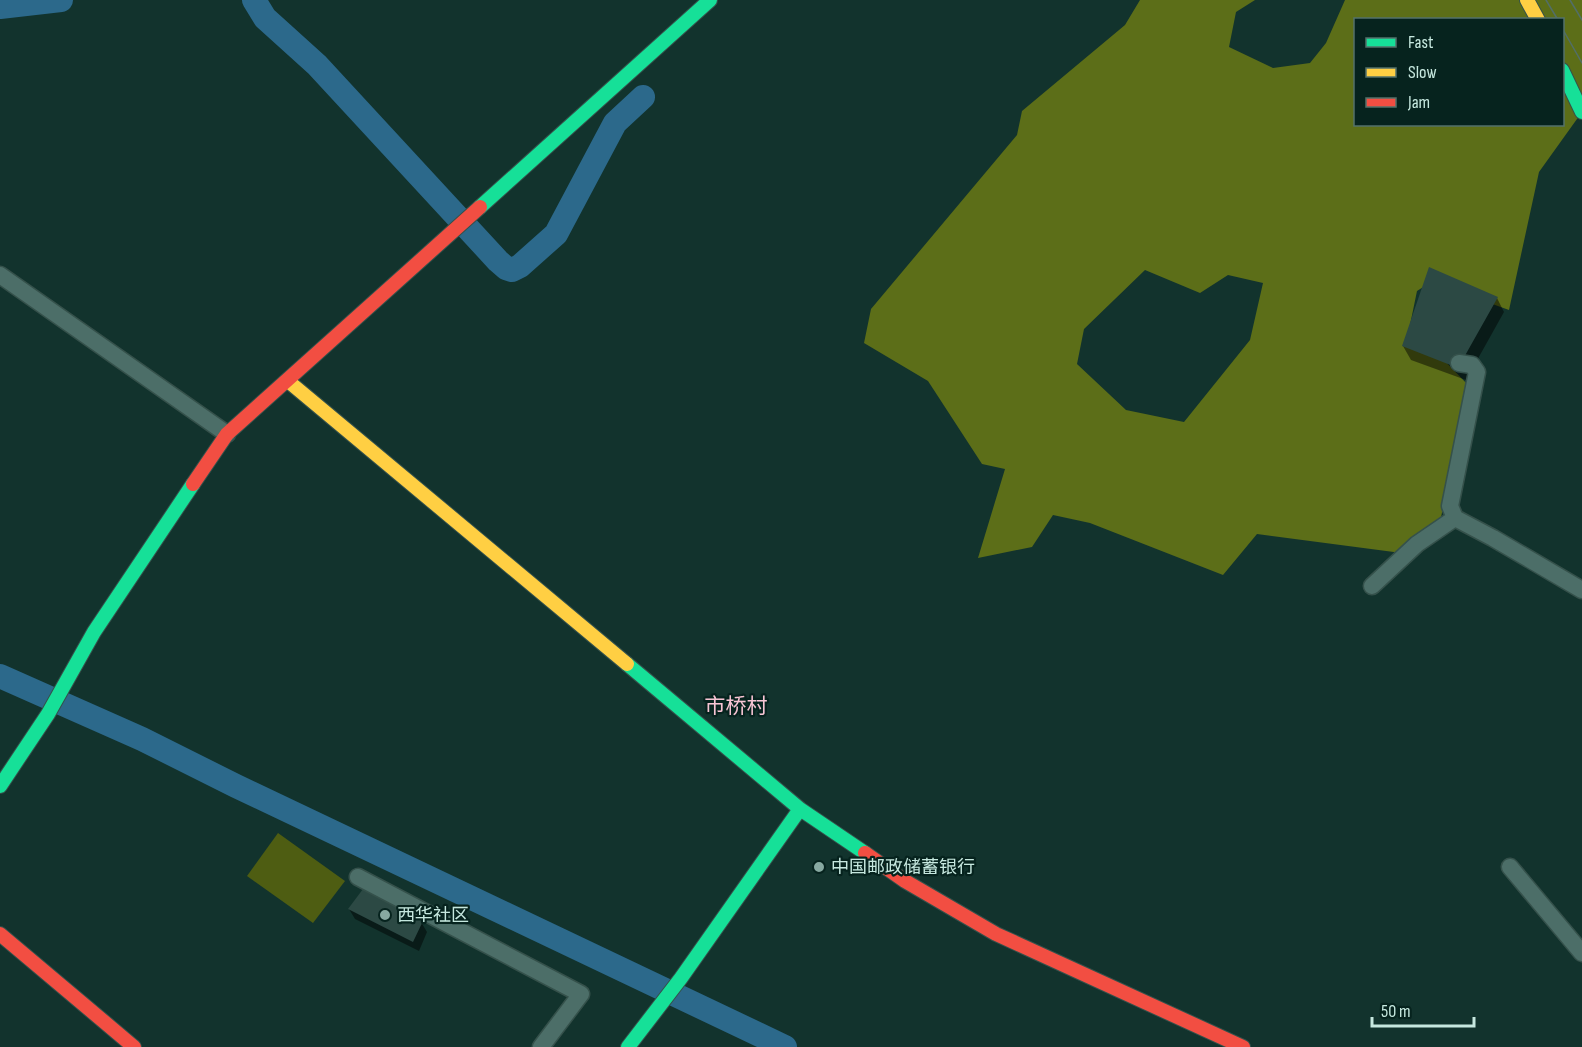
<svg xmlns="http://www.w3.org/2000/svg" width="1582" height="1047" viewBox="0 0 1582 1047" font-family="'Sofia Sans Condensed','Noto Sans SC',sans-serif">
	<style>
		.green { fill: #4e5d12 }
		.forest { fill: #5c6e18; fill-rule: evenodd }
		.shadow { fill: #0007 }
		.lines { fill: none; stroke-linecap: round; stroke-linejoin: round }
		.river { stroke: #2c698b; stroke-width: 24 }
		.building { fill: #2c4944 }
		.street-casing { stroke: #35514b; stroke-width: 19 }
		.fast-casing { stroke: #35514b; stroke-width: 16 }
		.slow-casing { stroke: #35514b; stroke-width: 16 }
		.jam-casing { stroke: #35514b; stroke-width: 16 }
		.street { stroke: #4c6e68; stroke-width: 16 }
		.fast { stroke: #16e098; stroke-width: 14 }
		.slow { stroke: #ffcf43; stroke-width: 14 }
		.jam { stroke: #f24e42; stroke-width: 14 }
		.tram { stroke: #526e68; stroke-width: 1.5 }
		.poi-dot { fill: #87a9a1; stroke: #06231e; stroke-width: 2 }
		.labels { text-anchor: middle; stroke-width: 4.5; stroke-linejoin: round; paint-order: stroke }
		.poi-label { font-size: 18px; fill: #c6e8df; stroke: #06231e; text-anchor: start }
		.quarter-label { font-size: 21px; fill: #f7c5d4; stroke: #06231e }
	</style>
	<rect width="100%" height="100%" fill="#12332d"/>
	<path class="green" d="M278 833 345 881 313 923 247 876Z"/>
	<path class="forest" d="M1140 0H1255L1236 12 1229 47 1273 68 1310 63 1326 43 1345 0H1582V112L1539 172 1509 310 1431 282 1417 291 1410 325 1469 386 1437 536 1409 554 1257 534 1223 575 1090 523 1053 515 1032 547 978 558 1005 469 982 464 928 381 864 343 871 309 1017 135 1022 111 1125 25ZM1356 20H1562V124H1356ZM1145 270 1200 293 1228 275 1263 283 1250 340 1184 422 1126 410 1077 364 1084 329Z"/>
	<path class="shadow" d="M1497 298 1504 312 1466 380 1411 360 1403 346Z
		M349 909 421 922 427 932 419 951 355 919Z"/>
	<g class="lines">
		<path class="river" d="M254 0 265 18 317 65 498 261 506 268 512 270 520 266 556 234 615 123 643 97
			M0 7 61 0
			M0 676 142 739 236 786 785 1047"/>
	</g>
	<path class="building" d="M1429 267 1498 297 1458 368 1402 346Z
		M363 889 423 921 413 942 348 909Z"/>
	<g class="lines">
		<defs>
			<path id="street" d="M0 275 227 434
				M1459 363 1472 365 1477 372 1450 506 1455 518 1493 538 1582 590
				M1372 586 1417 544 1455 518
				M1510 867 1582 953
				M358 877 581 994 541 1047"/>
			<path id="fast" d="M1562 70 1582 112
				M480 207 710 0
				M627 664 800 809 865 853
				M0 786 48 714 94 632 193 484
				M628 1047 681 978 800 809"/>
			<path id="slow" d="M1527 0 1538 20
				M288 381 627 664"/>
			<path id="jam" d="M193 484 227 434 480 207
				M865 853 905 881 996 934 1243 1047
				M0 934 134 1047"/>
		</defs>
		<use href="#street" class="street-casing"/>
		<use href="#fast" class="fast-casing"/>
		<use href="#slow" class="slow-casing"/>
		<use href="#jam" class="jam-casing"/>
		<use href="#street" class="street"/>
		<use href="#fast" class="fast"/>
		<use href="#slow" class="slow"/>
		<use href="#jam" class="jam"/>
		<path class="tram" d="M1546 0 1558 20
			M1570 0 1582 20
			M1562 28 1582 63"/>
	</g>
	<g class="poi-dot">
		<circle cx="819" cy="867" r="6"/>
		<circle cx="385" cy="915" r="6"/>
	</g>
	<g class="labels">
		<g class="poi-label">
			<text x="831" y="873">中国邮政储蓄银行</text>
			<text x="397" y="921">西华社区</text>
		</g>
		<g class="quarter-label">
			<text x="736" y="713">市桥村</text>
		</g>
	</g>
	<rect x="1354" y="18" width="210" height="108" fill="#06231e" stroke="#53726b" stroke-width="1.5"/>
	<rect x="1366" y="38" width="30" height="9" fill="#16e098" stroke="#53726b" stroke-width="1.5"/>
	<text x="1408" y="48" font-size="18" fill="#c6e8df">Fast</text>
	<rect x="1366" y="68" width="30" height="9" fill="#ffcf43" stroke="#53726b" stroke-width="1.5"/>
	<text x="1408" y="78" font-size="18" fill="#c6e8df">Slow</text>
	<rect x="1366" y="98" width="30" height="9" fill="#f24e42" stroke="#53726b" stroke-width="1.5"/>
	<text x="1408" y="108" font-size="18" fill="#c6e8df">Jam</text>
	<path d="M1372 1017v9h102v-9" fill="none" stroke="#c6e8df" stroke-width="3"/>
	<text x="1381" y="1017" font-size="18" fill="#c6e8df" stroke="#06231e" stroke-width="4.5" paint-order="stroke">50 m</text>
</svg>
